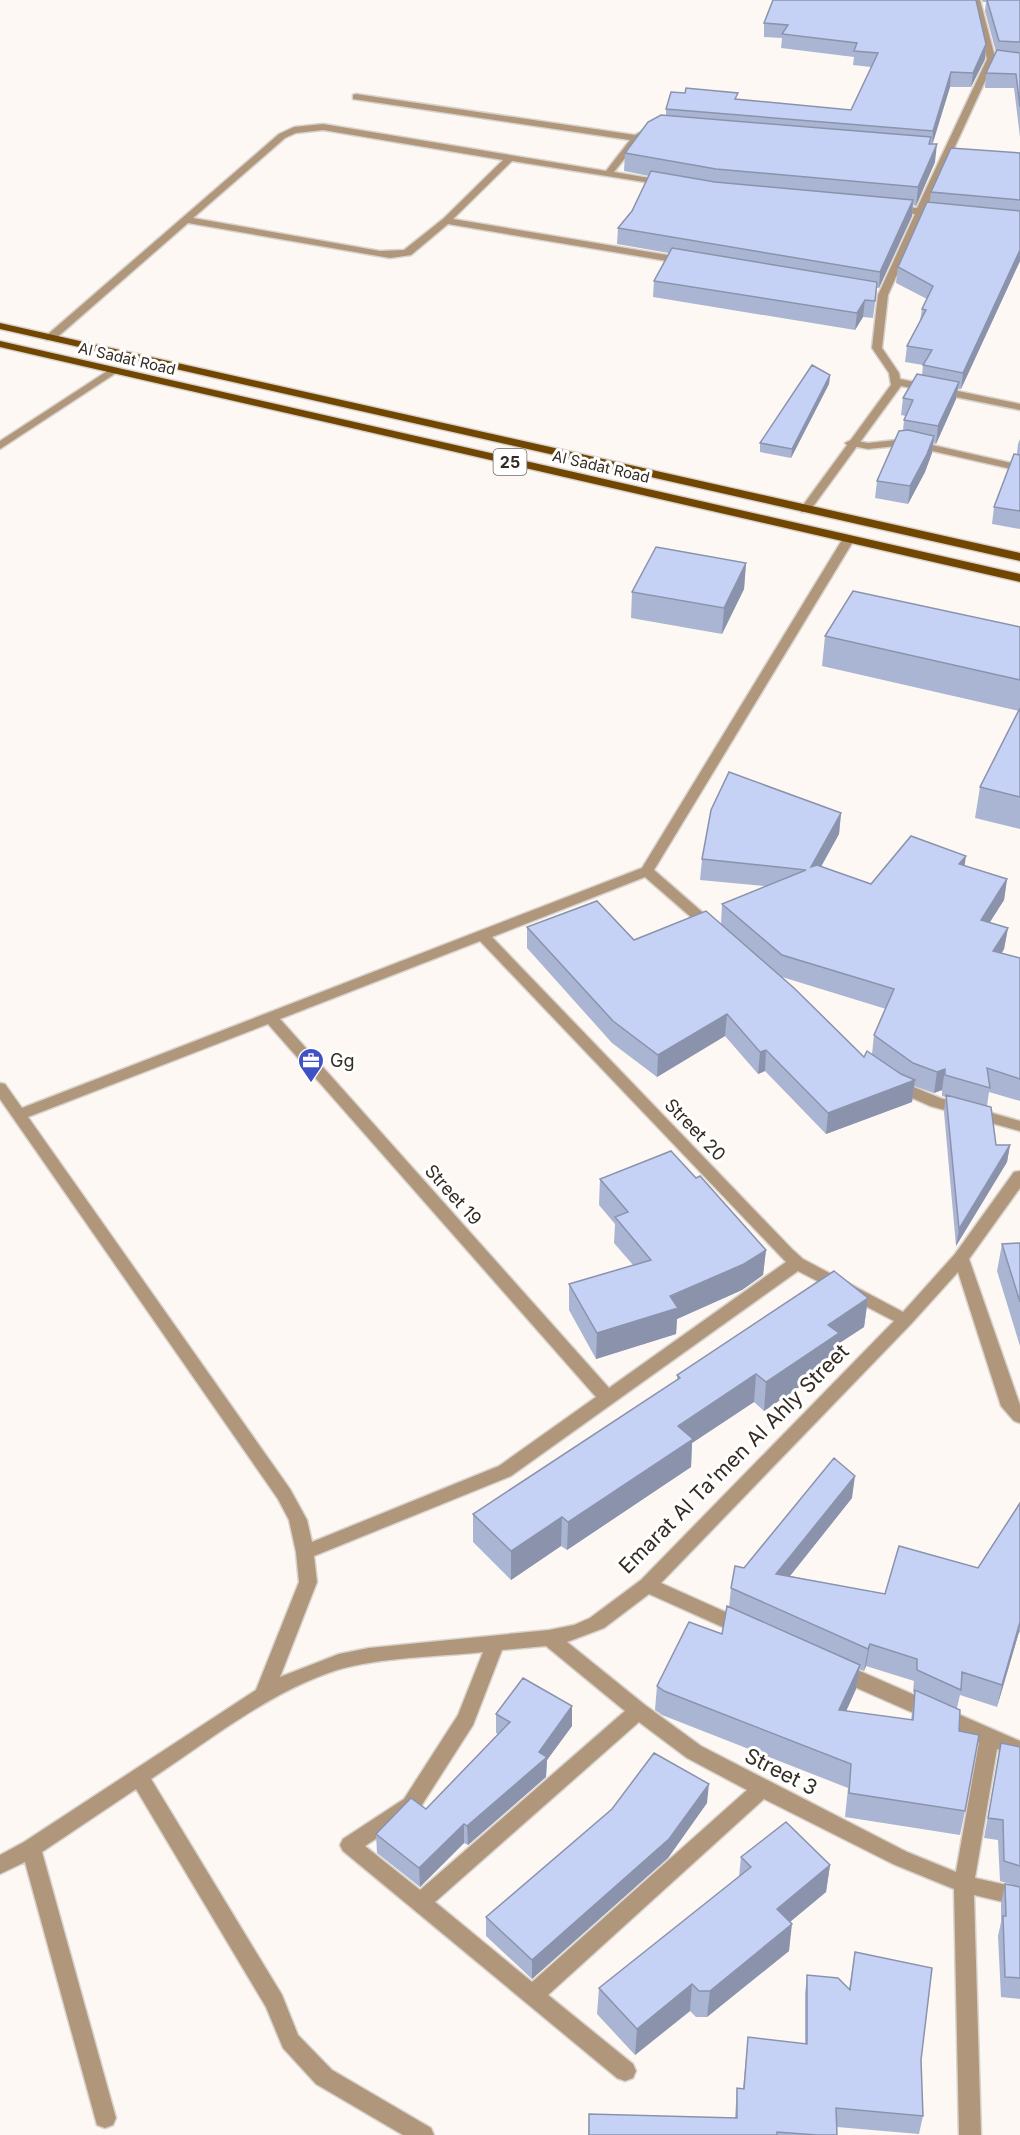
<svg xmlns="http://www.w3.org/2000/svg" width="1020" height="2135" viewBox="0 0 1020 2135" font-family="Inter,sans-serif">
	<style>
		.lines { fill: none; stroke-linecap: round; stroke-linejoin: round }
		.lane-casing { stroke: #d9d3ce; stroke-width: 3 }
		.street-casing { stroke: #d9d3ce; stroke-width: 3 }
		.primary-casing { stroke: #d9d3ce; stroke-width: 3 }
		.lane { fill: #b0977b; fill-rule: evenodd }
		.street { fill: #b0977b; fill-rule: evenodd }
		.primary { fill: #714600; fill-rule: evenodd }
		.wall { fill: #aab5d3; fill-rule: evenodd }
		.shaded-wall { fill: #8b93ac }
		.building { fill: #c6d2f5; stroke: #8b93ac; stroke-width: 1.5 }
		.labels { text-anchor: middle; stroke-width: 6; stroke-linejoin: round; paint-order: stroke }
		.far-street-label { font-size: 15px; fill: #342c23; stroke: #fff }
		.shield { fill: #fff; stroke: #716b65; stroke-width: 1.5 }
		.shield-label { font-size: 16px; font-weight: bold; fill: #342c23 }
		.poi-label { font-size: 18px; fill: #342c23; stroke: #fff; text-anchor: start }
		.street-label { font-size: 18px; fill: #342c23; stroke: #fff }
		.near-street-label { font-size: 21px; fill: #342c23; stroke: #fff }
	</style>
	<rect width="100%" height="100%" fill="#fdf8f3"/>
	<g class="lines">
		<defs>
			<path id="lane" d="M906 439 1020 465V471L906 445 868 449 847 445 845 443 851 440 868 443Z"/>
			<path id="street" d="M972 0H980L995 57 1020 59V65L994 62 926 209 942 210 947 213 942 216 924 214 888 295 882 348 899 373 900 379 1020 404V410L901 386 809 512H801V508L891 385 889 373 872 348 878 295 915 214 894 212 889 209 894 206 917 208 987 59Z
				M356 94 635 135 644 130 659 127V131L637 143 614 172 667 181 672 184 670 186 512 161 453 219 685 258 690 261 685 264 448 224 411 255 390 258 188 223 54 340H46V336L279 134 294 127 323 124 606 171 630 140 353 99V95ZM323 130 503 160 443 219 404 250 380 251 193 218 285 138 296 133Z
				M112 368 116 369V373L0 449V441Z
				M848 536 854 540 654 870 717 925 719 928 717 931H707L645 877 492 937 792 1249 803 1259 903 1312 955 1254 1014 1172 1020 1171V1188L969 1259 1020 1405V1423L1014 1421 1001 1406 958 1272 911 1324 661 1583 750 1623 752 1628 750 1633 743 1636 736 1633 649 1594 604 1628 567 1642 645 1705 701 1746 907 1852 956 1872 979 1742 832 1677 830 1671 832 1665 839 1663 846 1665 1020 1741V1757L997 1749 975 1878 1020 1888V1906L974 1895 981 2135H959L954 1889 893 1864 764 1799 548 1995 633 2064 636 2071 633 2078 625 2081 617 2078 343 1851 340 1845 343 1839 404 1799 458 1715 483 1652C437 1657 381 1657 337 1670 269 1692 210 1740 151 1779L282 1995 298 2035 332 2070 431 2128 434 2135H403L316 2084 283 2048 266 2007 136 1789 42 1852 116 2118 113 2125 105 2128 97 2125 25 1862 0 1874V1855L24 1842 256 1690 299 1582 296 1552 289 1520 278 1499 0 1099V1083L5 1084 22 1108 642 868 842 540ZM480 941 786 1262 609 1388 280 1019ZM268 1024 596 1397 499 1466 312 1542 307 1520 290 1489 28 1117ZM798 1271 894 1321 641 1580 590 1618 574 1625 549 1630 369 1648 339 1654 280 1677 317 1582 314 1556 511 1476ZM546 1646 625 1711 420 1890 365 1846 418 1811 473 1725 502 1650ZM639 1722 687 1758 747 1790 532 1982 435 1902Z
				M897 1080 940 1098 1020 1121V1131L930 1106 892 1089 889 1085 892 1081Z"/>
			<path id="primary" d="M0 323 1020 553V561L0 329Z
				M0 341 1020 574V582L0 347Z"/>
		</defs>
		<use href="#lane" class="lane-casing"/>
		<use href="#street" class="street-casing"/>
		<use href="#primary" class="primary-casing"/>
		<use href="#lane" class="lane"/>
		<use href="#street" class="street"/>
		<use href="#primary" class="primary"/>
	</g>
	<path class="wall" d="M982 0H1020V137L1014 88H985L986 73 996 52 985 11 986 2H983Z
		M764 23 986 44 985 59 971 87H950L932 144 935 162 916 206 913 205 912 216 879 288H877L873 318 863 317 855 330 653 297 654 281 669 253 617 244 618 228 632 211 649 176 624 171 625 153 666 116V109L738 99 851 110 871 67 853 65 854 57 781 48 782 38 764 37Z
		M1020 153V261L961 389H958L956 399 936 444 933 443 932 453 925 472 908 504 875 498 877 481 903 430 904 420 906 416 901 415 903 398 922 375 923 365 905 362 907 346 920 321 922 309 927 299 896 283 898 267 930 202 931 192Z
		M830 375 829 384 791 458 760 452V443Z
		M1020 439V529L992 524 994 507 1017 454 1018 444Z
		M746 563 744 589 722 634 631 618 632 592Z
		M1020 627V829L975 818 980 787 1019 711 822 666 825 636Z
		M841 813 839 834 821 867 871 884 965 866 1007 879 1004 900 989 923 1008 928 1004 949 1002 953 1020 958V1101L989 1092 987 1106 996 1145H1010L1007 1162 956 1246 944 1112 946 1097 942 1096V1090L934 1093 914 1086 912 1102 826 1134 765 1071 758 1074 725 1036 657 1077 612 1043 527 948V927L634 940 721 924 722 904 765 886 700 880 702 859ZM782 977 886 1009 874 1035 872 1054 864 1057Z
		M696 1178 766 1250 763 1275 742 1290 677 1319 676 1334 596 1359 569 1310V1284L633 1265 614 1243 615 1224 599 1205 600 1179Z
		M1020 1243V1346L997 1271 1002 1244Z
		M868 1298 864 1327 838 1344 836 1362 764 1411 754 1402 692 1443 691 1467 567 1550 561 1546 511 1580 473 1542V1514L677 1381V1375Z
		M852 1498 790 1576 885 1594 978 1568 1020 1503V1633L1019 1632 997 1707 960 1695 957 1708 965 1811 960 1835 845 1817 848 1788 662 1715 655 1710 657 1686 722 1634 729 1607 731 1588 744 1568ZM866 1666 914 1681 913 1692 915 1693 911 1720 846 1711 856 1689 859 1669 864 1671Z
		M572 1706V1726L547 1760 546 1777 468 1845 464 1843 420 1887 377 1853 376 1834 426 1809 498 1734 496 1733V1714Z
		M1001 1743 1020 1747V1999L1001 1997 998 1936 1001 1922V1904L1005 1884 1013 1885 1000 1881 998 1840 984 1838Z
		M707 1803 668 1858 532 1979 486 1936V1917Z
		M741 1857 830 1865 826 1892 790 1922 789 1951 707 2017H696L690 2011 635 2055 597 2014 599 1988 739 1877Z
		M855 1952 921 2060 923 2116 919 2134 837 2127V2135H588L589 2114 735 2118 737 2088 743 2089 748 2037 805 2044V1994L807 1975 849 1989Z"/>
	<path class="shaded-wall" d="M986 44 985 59 971 87 973 73Z
		M951 72 950 87 932 146 933 131Z
		M937 144 935 162 916 206 918 187Z
		M913 200 912 216 879 288 880 272Z
		M1020 250V261L961 389 963 373Z
		M865 300 863 317 855 330 857 313Z
		M830 375 829 384 791 458 792 449Z
		M959 382 956 399 936 444 938 426Z
		M934 436 932 453 925 472 908 504 910 486Z
		M746 563 744 589 722 634 724 608Z
		M841 813 839 834 809 888 811 867Z
		M966 856 963 877 959 864Z
		M1007 879 1004 900 978 941 981 920Z
		M1008 928 1004 949 989 972 993 951Z
		M727 1014 725 1036 657 1077 658 1055Z
		M766 1050 765 1071 758 1074 760 1052Z
		M945 1069 942 1090 934 1093 937 1072Z
		M915 1080 912 1102 826 1134 828 1113Z
		M1010 1145 1007 1162 956 1246 959 1229Z
		M766 1250 763 1275 742 1290 677 1319 676 1334 596 1359 597 1333Z
		M868 1298 864 1327 838 1344 836 1362 764 1411 766 1382 828 1325Z
		M756 1374 754 1402 692 1443 691 1467 567 1550 568 1522 678 1426Z
		M855 1476 852 1498 774 1596 776 1574Z
		M562 1517 561 1546 511 1580V1551Z
		M1020 1622 1019 1632 997 1707 1002 1685Z
		M870 1644 866 1666 864 1671 868 1649Z
		M860 1665 856 1689 836 1734 839 1710Z
		M572 1706V1726L547 1760 546 1777 468 1845 467 1826 539 1752Z
		M709 1784 707 1803 668 1858 532 1979V1960Z
		M464 1824V1843L420 1887 419 1868Z
		M830 1865 826 1892 773 1936 777 1909Z
		M792 1924 789 1951 707 2017 710 1991Z
		M692 1984 690 2011 635 2055 637 2029Z"/>
	<path class="building" d="M773 0H976L986 44 973 73 951 72 933 131 666 109 671 92 685 93 686 88 738 93 735 99 851 110 878 53 854 51 857 43 782 34 788 25 764 23Z
		M987 0H1020V42L999 41Z
		M997 50 1020 53V107L1016 74 986 73Z
		M661 115 931 137 929 144H937L918 187 716 169 625 153 648 122Z
		M951 148 1020 153V200L931 192Z
		M651 171 715 182 913 200 880 272 618 228 632 211Z
		M927 202 1020 211V250L963 373 923 365 932 350 907 346 926 310 922 309 933 286 898 267Z
		M672 248 877 282 875 301 865 300 857 313 654 281Z
		M812 365 830 375 792 449 760 443Z
		M917 374 959 382 938 426 904 420 913 400 903 398Z
		M908 430 934 436 927 454 910 486 877 481 899 431Z
		M1014 454 1020 455V511L994 507Z
		M656 547 746 563 724 608 632 592Z
		M853 591 1020 627V680L825 636Z
		M1020 708V797L980 787Z
		M729 772 841 813 811 867 817 865 871 884 911 836 966 856 959 864 1007 879 981 920 1008 928 993 951 1020 958V1079L987 1068 990 1088 945 1075V1069L937 1072 913 1063 874 1035 894 989 782 955 722 904 806 870 702 859 711 810Z
		M597 901 634 940 706 911 794 988 864 1057 867 1051 901 1074 915 1080 828 1113 766 1050 760 1052 727 1014 658 1055 613 1021 527 927Z
		M946 1095 991 1107 996 1145H1010L959 1229Z
		M671 1151 696 1178 700 1176 766 1250 744 1264 670 1296 678 1308 597 1333 569 1284 651 1260 615 1217 628 1212 600 1179Z
		M1020 1243V1302L1002 1244Z
		M834 1271 868 1298 828 1325 839 1333 766 1382 756 1374 678 1426 693 1439 568 1522 562 1517 511 1551 473 1514 680 1378 677 1375Z
		M834 1458 855 1476 776 1574 885 1594 899 1546 978 1568 1020 1503V1622L1002 1685 962 1672 961 1690 917 1670V1659L870 1644 868 1649 731 1588 735 1566 744 1568Z
		M727 1606 860 1665 839 1710 913 1720 915 1690 960 1710 959 1731 979 1735 965 1811 849 1793 851 1764 664 1691 657 1686 689 1622 722 1634Z
		M523 1678 572 1706 539 1752 547 1757 467 1826 464 1824 419 1868 376 1834 411 1798 426 1809 510 1722 496 1714Z
		M1001 1743 1020 1747V1866L1004 1861 1003 1820 988 1818Z
		M654 1753 709 1784 669 1839 532 1960 486 1917 612 1809Z
		M786 1822 830 1865 777 1909 792 1924 710 1991H699L692 1984 637 2029 599 1988 751 1867 741 1857Z
		M1005 1884 1020 1887V1978L1005 1977 1003 1916H1006Z
		M855 1952 932 1968 921 2060 923 2116 836 2108 837 2135H817L777 2132V2135H589V2114L737 2118V2088L744 2089 748 2037 807 2044V1975L838 1978 850 1990Z"/>
	<defs>
		<symbol id="office-pin" viewBox="-11 -11 22 30"><path d="M0 17L-7.5 6A9.5 9.5 0 1 1 7.5 6Z" fill="#3f52c5" stroke="#fff"/><path d="M-6-3h4V-5.5h4V-3h4V5H-6ZM-1-4.5V-3h2v-1.5ZM-6 0V1H6V0Z" fill="#fff"/></symbol>
	</defs>
	<g fill-rule="evenodd">
		<use href="#office-pin" x="296" y="1046" width="30" height="40"/>
	</g>
	<g class="labels">
		<g class="far-street-label">
			<text transform="translate(127 359) rotate(13)" y="5">Al Sadat Road</text>
			<text transform="translate(601 467) rotate(13)" y="5">Al Sadat Road</text>
		</g>
		<rect class="shield" x="493.5" y="449" width="33" height="26" rx="4.5"/>
		<g class="shield-label">
			<text x="510" y="468">25</text>
		</g>
		<g class="poi-label">
			<text x="330" y="1067">Gg</text>
		</g>
		<g class="street-label">
			<text transform="translate(695 1130) rotate(46)" y="6">Street 20</text>
			<text transform="translate(453 1195) rotate(48)" y="6">Street 19</text>
		</g>
		<g class="near-street-label">
			<text transform="translate(734 1459) rotate(-45)" y="7">Emarat Al Ta'men Al Ahly Street</text>
			<text transform="translate(781 1772) rotate(27)" y="7">Street 3</text>
		</g>
	</g>
</svg>
